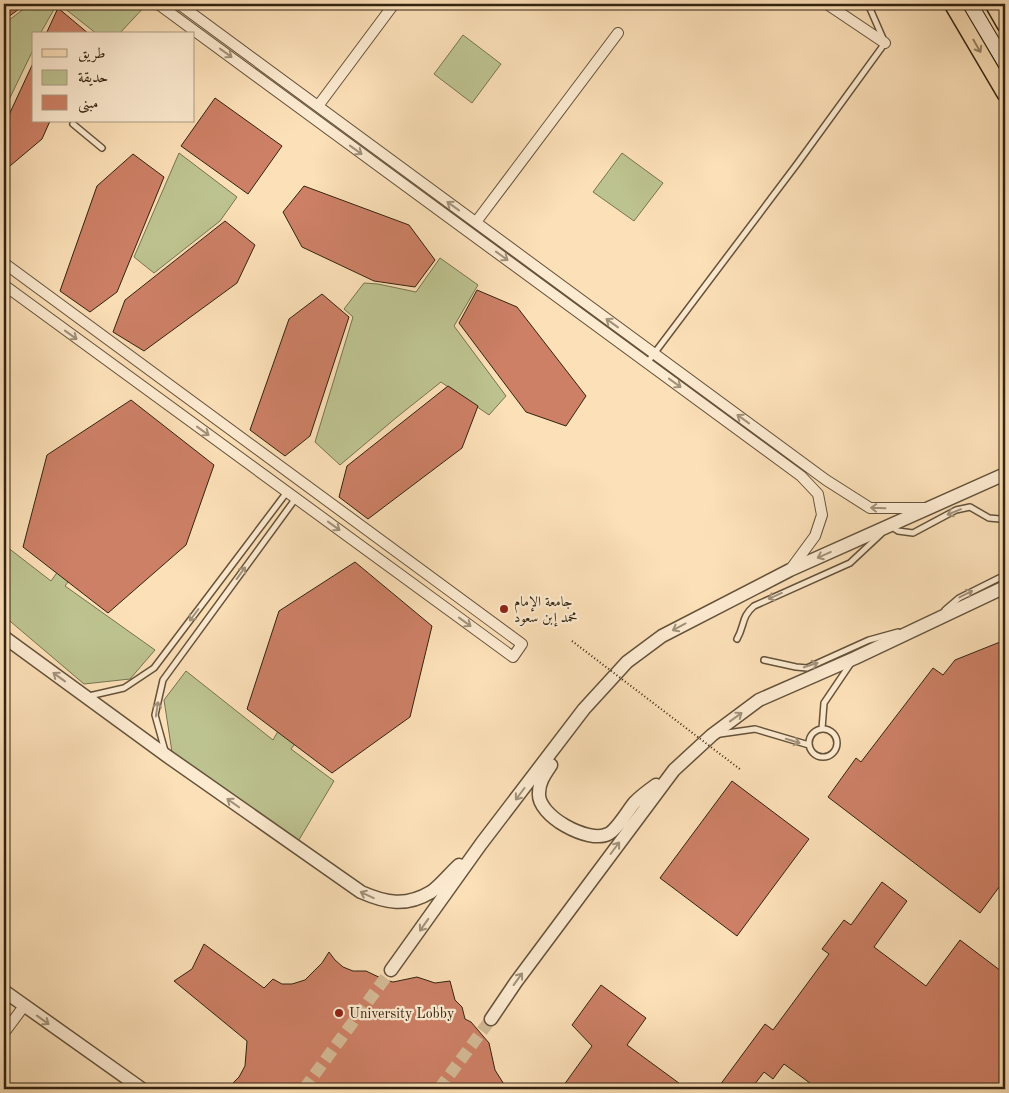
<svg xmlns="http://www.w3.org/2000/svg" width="1009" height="1093" viewBox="0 0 1009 1093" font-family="'Old Standard TT',Amiri,serif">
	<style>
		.green { fill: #bdc390; stroke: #777350 }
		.building { fill: #cd8066; stroke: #312310 }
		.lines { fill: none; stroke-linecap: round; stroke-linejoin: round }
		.tertiary-tunnel { stroke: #d3ba96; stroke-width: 12; stroke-dasharray: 12 6; stroke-linecap: butt }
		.service-casing { stroke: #64523a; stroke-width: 8 }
		.minor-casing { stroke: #64523a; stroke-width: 12 }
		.tertiary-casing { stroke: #64523a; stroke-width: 15 }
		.secondary-casing { stroke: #312310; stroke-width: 16 }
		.primary-casing { stroke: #312310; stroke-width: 18 }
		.service { stroke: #fdebd1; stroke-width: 5 }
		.minor { stroke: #fdebd1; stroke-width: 10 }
		.tertiary { stroke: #fdebd1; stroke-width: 12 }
		.secondary { stroke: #fdebd1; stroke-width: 14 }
		.primary { stroke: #fce0b8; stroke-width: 15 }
		.path-bridge { stroke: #312310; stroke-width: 2; stroke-dasharray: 1 2.5; stroke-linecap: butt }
		.oneway { stroke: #968264 }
		.oneway2 { stroke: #a1917a }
		.poi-dot { fill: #8f2418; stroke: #fdebd1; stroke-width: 2 }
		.labels { text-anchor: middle; stroke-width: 4.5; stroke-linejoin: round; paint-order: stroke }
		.poi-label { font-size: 14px; fill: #312310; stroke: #fdebd1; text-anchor: start }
	</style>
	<rect width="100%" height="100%" fill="#fce0b8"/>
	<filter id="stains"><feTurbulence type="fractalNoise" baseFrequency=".004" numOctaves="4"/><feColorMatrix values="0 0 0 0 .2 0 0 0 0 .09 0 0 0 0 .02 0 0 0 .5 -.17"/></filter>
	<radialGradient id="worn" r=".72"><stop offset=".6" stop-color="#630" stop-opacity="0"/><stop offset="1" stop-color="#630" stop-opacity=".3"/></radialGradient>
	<path class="green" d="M30 4H57L40 34H34V48L4 110V24Z
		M59 4H147L119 34H97Z
		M463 35 501 64 472 103 434 74Z
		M179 153 237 197 220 221 154 273 134 257Z
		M622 153 663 183 634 221 593 192Z
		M440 258 478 285 454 326 506 396 489 415 441 382 397 417 340 465 315 442 353 317 344 309 364 283 378 284 416 292Z
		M102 538 65 586 155 650 130 679 84 684 4 616V551L7 547 51 581 81 539Z
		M318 661 326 704 291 749 334 781 297 843 172 752 164 700 186 671 273 740Z"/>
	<path class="building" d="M4 4H26L4 20Z
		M58 8 89 34H46Z
		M34 61V121H50L42 139 4 171V120L8 117Z
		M215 98 282 146 248 194 181 146Z
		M133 154 164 177 117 292 90 312 60 291 97 186Z
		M304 186 409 225 435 260 415 287 374 281 302 247 283 212Z
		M225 221 255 245 237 283 144 351 113 332 125 300Z
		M477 290 517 307 586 396 566 426 526 412 459 323Z
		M322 294 349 317 310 436 285 456 250 430 289 319Z
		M448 386 478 406 462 448 368 519 339 497 347 466Z
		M131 400 214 465 186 545 108 613 23 547 47 455Z
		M355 562 432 626 410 717 332 773 247 709 279 611Z
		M1005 640V879L980 913 828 797 856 758 861 762 933 668 943 675 955 660Z
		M732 781 809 839 737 936 660 878Z
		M882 882 907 901 874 947 926 986 960 940 1005 974V1089H818L784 1064 773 1079 764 1072 751 1089H717L765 1024 773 1030 829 954 822 949 844 920 851 925Z
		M204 944 264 988 273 979 282 984H292L305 980 322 963 329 952 335 960 343 967 353 971H366L385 980 393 982 417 977 435 983 450 981 455 1000 462 1007 465 1019 471 1022 489 1043 495 1070 507 1089H227L239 1077 245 1066 247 1041 174 981 192 969Z
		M601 985 646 1018 627 1045 687 1089H561L592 1046 572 1025Z"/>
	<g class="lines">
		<path class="tertiary-tunnel" d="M304 1089 391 970
			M439 1089 491 1019"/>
		<defs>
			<path id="service" d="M73 124 102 148
				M647 363 797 164 885 43 868 4
				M892 527 898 531 913 533 956 510 970 507 989 518 1000 519
				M945 610 959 598 1005 575
				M737 639C745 625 741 617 754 606L850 563 881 534
				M764 660 796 667 807 668 869 640 898 632
				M89 696 124 688 154 668 287 492
				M809 743a14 14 0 1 1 28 0a14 14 0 1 1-28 0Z
				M822 729 824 703 851 663
				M720 734 755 729 809 745
				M165 751 155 715 163 680 296 498"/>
			<path id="minor" d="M158 4 801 476 818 494 822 515 815 536 790 570
				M179 4 826 480 870 508H925
				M827 4 885 43
				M318 106 394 4
				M476 222 618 33
				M4 263 522 644 513 657 4 285
				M4 1033 24 1006"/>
			<path id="tertiary" d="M4 637 167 756 361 892C386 903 406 907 431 892 441 885 450 873 459 865
				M551 765C545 774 539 782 539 793 537 816 589 844 608 834 617 830 628 810 635 802 641 796 649 790 656 785
				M391 970 481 844 584 709 627 662 662 636 790 570 1005 474
				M4 991 142 1089
				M491 1019 516 982 674 770 712 735 759 700 855 658 1005 587"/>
			<path id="secondary" d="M970 4 1005 63"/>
			<path id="primary" d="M952 4 1005 94
				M993 4 1005 25"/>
		</defs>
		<use href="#service" class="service-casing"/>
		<use href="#minor" class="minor-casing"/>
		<use href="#tertiary" class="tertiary-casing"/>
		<use href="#secondary" class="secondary-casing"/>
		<use href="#primary" class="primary-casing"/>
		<use href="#service" class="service"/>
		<use href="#minor" class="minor"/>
		<use href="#tertiary" class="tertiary"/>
		<use href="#secondary" class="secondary"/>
		<use href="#primary" class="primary"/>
		<path class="path-bridge" d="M572 641 741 770"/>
	</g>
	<defs><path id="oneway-shaft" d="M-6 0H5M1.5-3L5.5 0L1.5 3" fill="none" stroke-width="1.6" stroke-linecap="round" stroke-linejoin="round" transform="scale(1.25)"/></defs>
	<use class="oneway" href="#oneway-shaft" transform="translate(977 46) rotate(60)"/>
	<g class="oneway2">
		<use href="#oneway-shaft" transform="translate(226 53) rotate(36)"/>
		<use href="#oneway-shaft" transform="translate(356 150) rotate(36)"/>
		<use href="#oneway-shaft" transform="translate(453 206) rotate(-144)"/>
		<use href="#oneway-shaft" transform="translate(502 256) rotate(36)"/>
		<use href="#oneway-shaft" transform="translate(612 323) rotate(-144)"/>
		<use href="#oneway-shaft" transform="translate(71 335) rotate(36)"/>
		<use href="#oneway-shaft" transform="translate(675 383) rotate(36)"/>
		<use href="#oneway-shaft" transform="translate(743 419) rotate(-144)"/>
		<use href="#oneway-shaft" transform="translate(203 431) rotate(36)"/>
		<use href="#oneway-shaft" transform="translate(878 508) rotate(-178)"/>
		<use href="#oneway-shaft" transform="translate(954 512) rotate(158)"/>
		<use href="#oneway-shaft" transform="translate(334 526) rotate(36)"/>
		<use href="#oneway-shaft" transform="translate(824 555) rotate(156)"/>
		<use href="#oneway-shaft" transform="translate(241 573) rotate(-54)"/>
		<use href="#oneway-shaft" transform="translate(966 594) rotate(-27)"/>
		<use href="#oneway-shaft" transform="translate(775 596) rotate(156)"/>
		<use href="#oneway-shaft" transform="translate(194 615) rotate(127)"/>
		<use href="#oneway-shaft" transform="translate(465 622) rotate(36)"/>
		<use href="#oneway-shaft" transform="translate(679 627) rotate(152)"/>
		<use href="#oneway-shaft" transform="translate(811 665) rotate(-18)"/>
		<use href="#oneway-shaft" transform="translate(59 677) rotate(-144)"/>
		<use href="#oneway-shaft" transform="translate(157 709) rotate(-81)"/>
		<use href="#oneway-shaft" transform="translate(736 717) rotate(-36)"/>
		<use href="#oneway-shaft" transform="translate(793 741) rotate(17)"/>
		<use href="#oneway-shaft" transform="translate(520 794) rotate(127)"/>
		<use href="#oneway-shaft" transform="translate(233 803) rotate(-145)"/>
		<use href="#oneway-shaft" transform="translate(615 848) rotate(-53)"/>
		<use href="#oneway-shaft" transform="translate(367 895) rotate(-155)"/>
		<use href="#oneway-shaft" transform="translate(424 925) rotate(125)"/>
		<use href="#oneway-shaft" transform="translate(518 979) rotate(-54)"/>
		<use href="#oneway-shaft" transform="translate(43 1020) rotate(36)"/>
	</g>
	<g class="poi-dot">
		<circle cx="504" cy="609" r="5"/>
		<circle cx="339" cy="1013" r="5"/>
	</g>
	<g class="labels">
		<g class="poi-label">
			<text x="514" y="606">جامعة الإمام<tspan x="514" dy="16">محمد إبن سعود</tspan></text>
			<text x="349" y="1018">University Lobby</text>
		</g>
	</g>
	<rect width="1009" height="1093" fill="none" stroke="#fce0b8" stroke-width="20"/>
	<rect x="5" y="5" width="999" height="1083" fill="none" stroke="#312310" stroke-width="2.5"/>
	<rect x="10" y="10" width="989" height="1073" fill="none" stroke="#312310"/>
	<rect x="32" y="32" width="162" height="90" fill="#fdebd1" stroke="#ab9b84"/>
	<rect x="42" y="49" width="25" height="8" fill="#fce0b8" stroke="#ab9b84"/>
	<text x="78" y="58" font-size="15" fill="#312310">طريق</text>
	<rect x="42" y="70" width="25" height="15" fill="#bdc390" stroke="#ab9b84"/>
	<text x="78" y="82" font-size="15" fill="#312310">حديقة</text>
	<rect x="42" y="95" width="25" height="15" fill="#cd8066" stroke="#ab9b84"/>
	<text x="78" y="108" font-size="15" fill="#312310">مبنى</text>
	<rect width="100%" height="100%" filter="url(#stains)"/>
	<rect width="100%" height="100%" fill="url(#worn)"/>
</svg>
